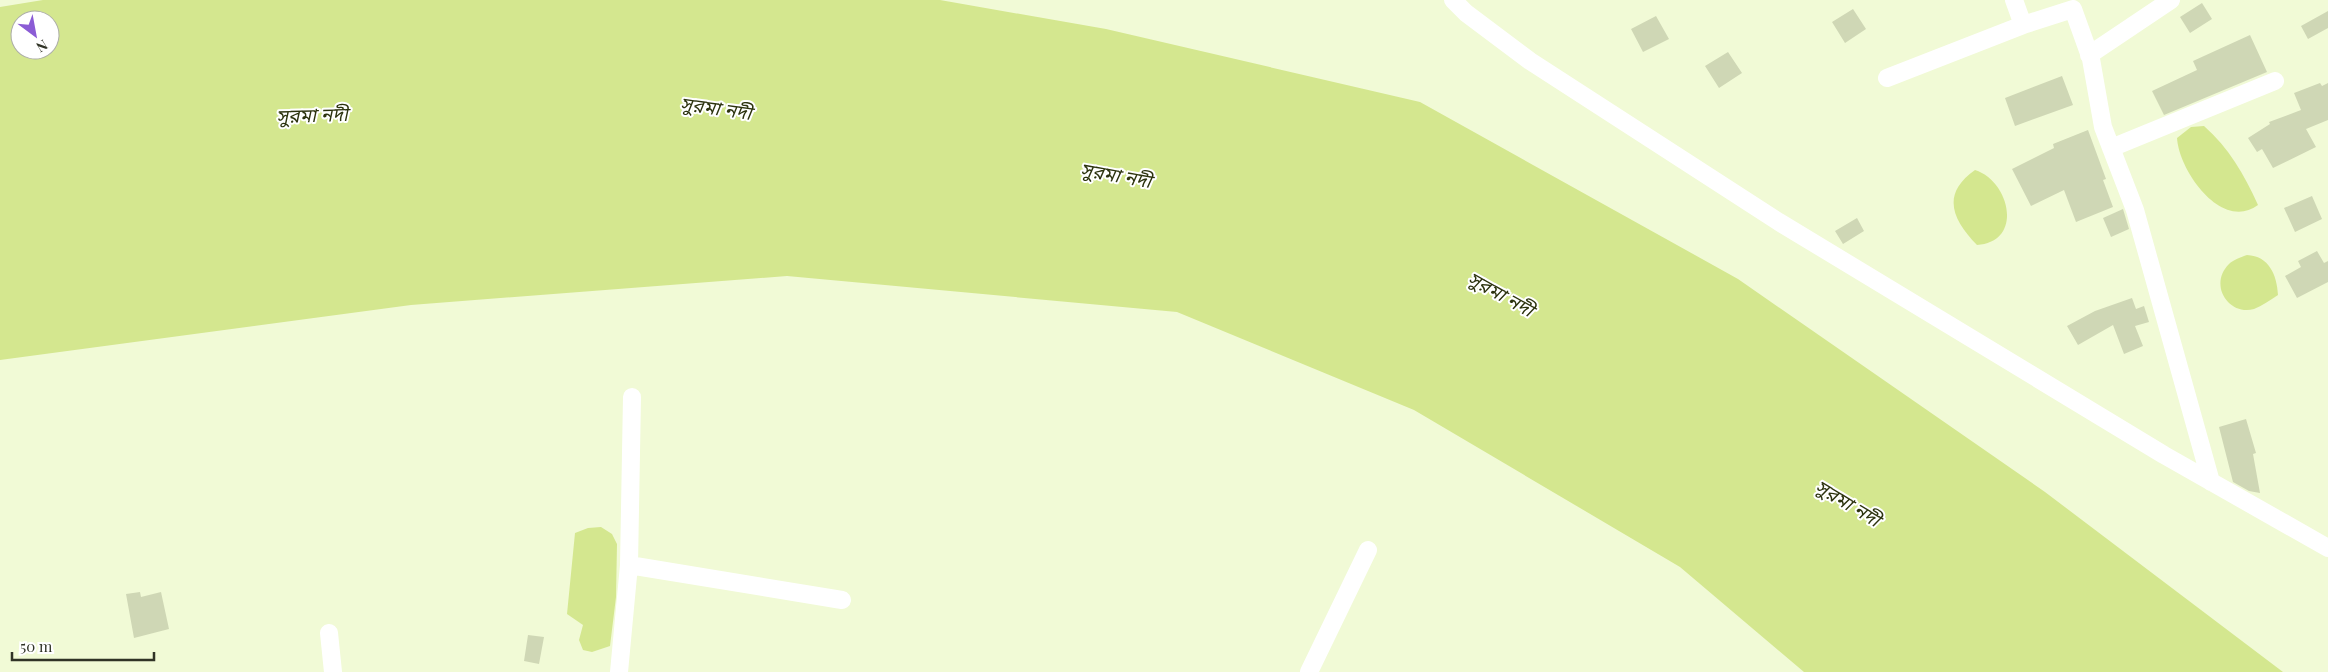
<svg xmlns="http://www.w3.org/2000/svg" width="2328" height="672" viewBox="0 0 2328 672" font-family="'Playfair Display','Noto Sans Bengali',serif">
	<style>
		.water { fill: #d4e78f; fill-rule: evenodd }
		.building { fill: #cfd7b5 }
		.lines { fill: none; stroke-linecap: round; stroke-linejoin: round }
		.minor { stroke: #fff; stroke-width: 18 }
		.labels { text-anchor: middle; stroke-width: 4; stroke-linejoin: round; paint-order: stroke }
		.water-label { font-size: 19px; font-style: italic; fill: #2c330e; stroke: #fff }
	</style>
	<rect width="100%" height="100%" fill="#f1fad6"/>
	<path class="water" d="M43 0H940L1106 29 1420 102 1738 279 2045 492 2283 672H1804L1680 567 1414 410 1177 312 787 276 411 305 0 360V7ZM20 20H50V50H20Z
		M2204 126C2229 148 2244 174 2258 205 2222 232 2179 171 2177 138L2191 127Z
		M1975 170C2010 181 2024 242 1977 245 1952 219 1941 194 1975 170Z
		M2247 255C2269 256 2277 275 2278 295 2270 300 2262 306 2254 309 2229 316 2208 285 2229 264 2233 260 2241 257 2247 255Z
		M601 527 612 534 617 544 616 597 610 646 592 652 583 650 579 640 583 625 567 614 575 533 588 528Z"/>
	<path class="building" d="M2202 3 2212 19 2190 33 2180 17Z
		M1853 9 1866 29 1845 43 1832 22Z
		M2328 11V28L2308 39 2301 26Z
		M1656 16 1669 39 1643 52 1631 29Z
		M2250 35 2267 72 2164 115 2152 91 2197 70 2193 61Z
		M1728 52 1742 73 1719 88 1705 66Z
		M2062 76 2073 105 2015 126 2005 98Z
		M2320 83 2322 86 2328 83V120L2306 129 2316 147 2273 168 2262 149 2257 152 2248 138 2270 124 2269 122 2301 110 2294 93Z
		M2088 130 2106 179 2103 180 2113 207 2076 222 2064 190 2031 206 2012 169 2054 148 2053 144Z
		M2312 196 2322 219 2295 232 2284 208Z
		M2123 209 2129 229 2111 237 2103 218Z
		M1857 218 1864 231 1843 244 1835 231Z
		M2317 251 2324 263 2328 261V282L2297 298 2285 276 2301 267 2298 261Z
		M2132 298 2136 309 2144 306 2149 322 2135 326 2143 346 2124 354 2113 325 2078 345 2067 326 2095 311Z
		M2246 419 2256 453 2253 454 2260 493 2249 491 2233 482 2219 427Z
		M140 592 141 597 161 592 169 629 134 638 126 594Z
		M528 635 544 637 539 664 524 661Z"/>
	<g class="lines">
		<path class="minor" d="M1453 0 1466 13 1530 61 1779 222 2164 455 2328 548
			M2014 0 2023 25 2073 9 2091 59 2103 127 2135 210 2211 482
			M2089 55 2171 0
			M1887 78 2023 25
			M2111 148 2275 81
			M629 565 842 600
			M329 633 333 672
			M619 672 629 565 632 397
			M1309 672 1368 550"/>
	</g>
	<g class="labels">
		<g class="water-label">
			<text transform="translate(716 108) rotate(8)" y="7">সুরমা নদী</text>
			<text transform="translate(312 115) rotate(-2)" y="7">সুরমা নদী</text>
			<text transform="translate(1116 175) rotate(10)" y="7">সুরমা নদী</text>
			<text transform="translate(1501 294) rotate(29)" y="7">সুরমা নদী</text>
			<text transform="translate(1848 503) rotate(31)" y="7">সুরমা নদী</text>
		</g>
	</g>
	<g transform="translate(35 35) rotate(148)"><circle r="24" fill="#ffffff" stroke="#acada8"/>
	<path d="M0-4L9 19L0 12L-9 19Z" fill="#8b5cd5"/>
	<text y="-8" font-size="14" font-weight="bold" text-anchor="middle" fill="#303326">N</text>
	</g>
	<path d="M12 652v8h142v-8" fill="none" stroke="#303326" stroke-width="2.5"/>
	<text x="20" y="652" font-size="15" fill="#303326" stroke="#ffffff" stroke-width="4" paint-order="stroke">50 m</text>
</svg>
